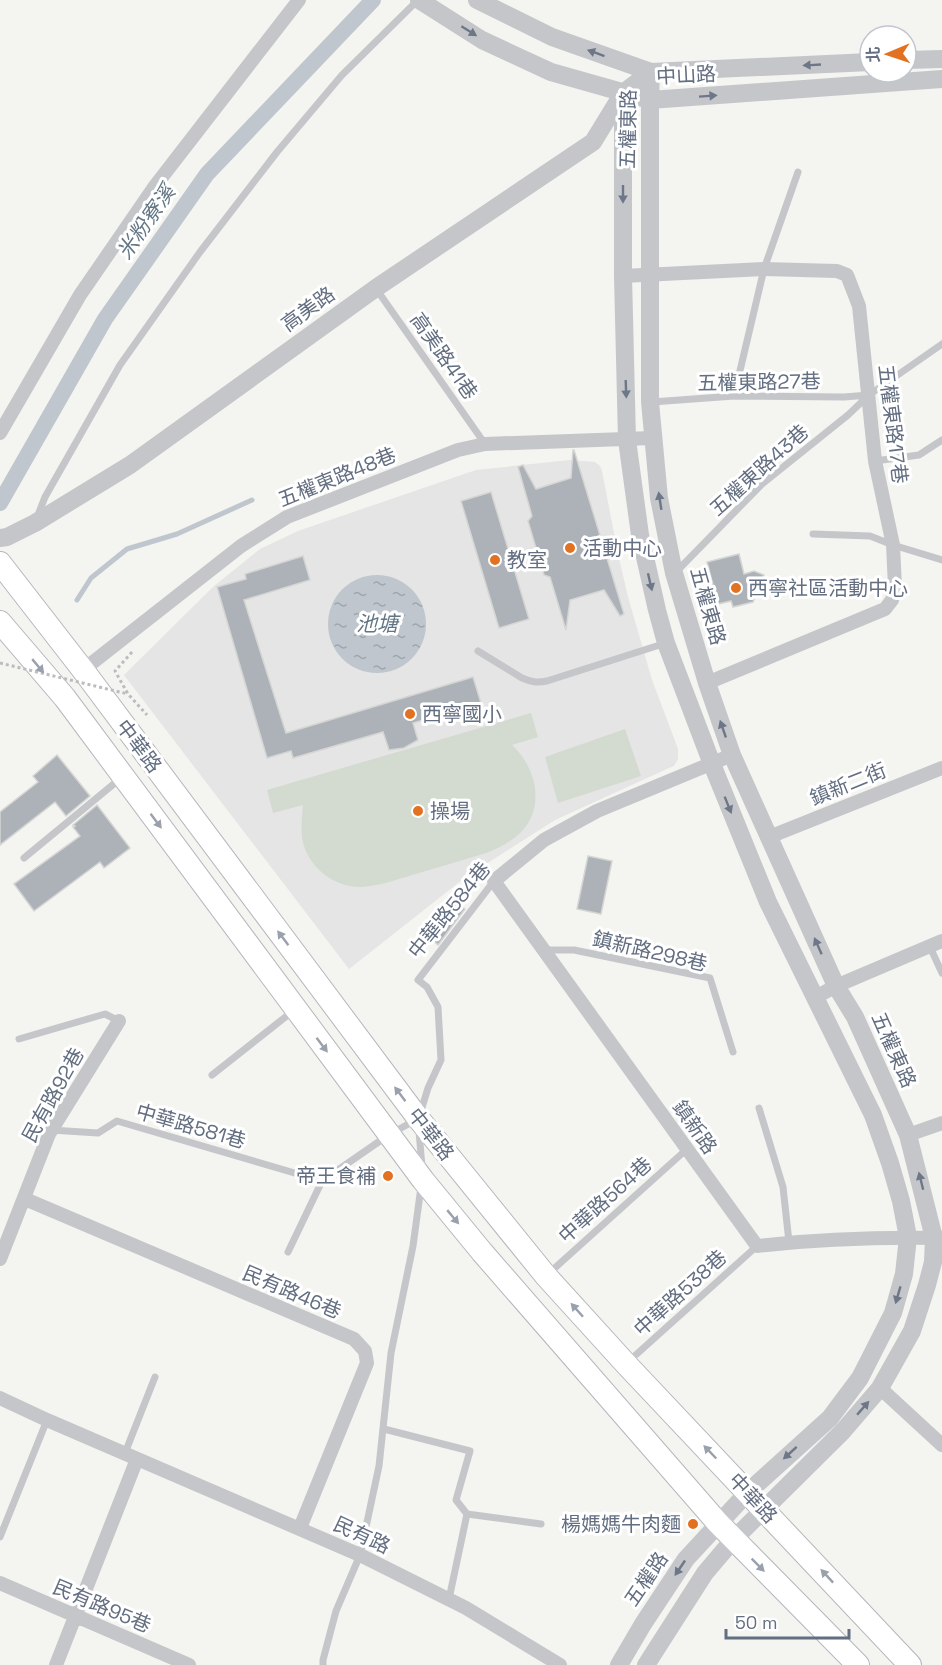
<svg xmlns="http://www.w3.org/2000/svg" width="942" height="1665" viewBox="0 0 942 1665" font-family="'Space Grotesk','Noto Sans TC',sans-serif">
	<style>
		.built { fill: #e4e5e4 }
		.green { fill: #d3dbd1 }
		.water { fill: url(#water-ripples) }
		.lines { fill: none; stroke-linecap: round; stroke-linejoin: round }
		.stream { stroke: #bfc6cd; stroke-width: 5 }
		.canal { stroke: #bfc6cd; stroke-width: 16 }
		.building { fill: #acb2b8; stroke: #d5d5d3; stroke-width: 1.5 }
		.primary-casing { stroke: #b4b7bc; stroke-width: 24 }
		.path { stroke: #bbbcbf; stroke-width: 3; stroke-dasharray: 3 3; stroke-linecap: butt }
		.service { stroke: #c4c6ca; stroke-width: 7 }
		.minor { stroke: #c4c6ca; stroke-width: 14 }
		.tertiary { stroke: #c4c6ca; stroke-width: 18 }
		.primary { stroke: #fff; stroke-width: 22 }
		.path-bridge { stroke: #bbbcbf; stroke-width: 3; stroke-dasharray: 3 3; stroke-linecap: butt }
		.oneway { fill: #6d7788 }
		.oneway2 { fill: #9aa1ad }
		.poi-dot { fill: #e27222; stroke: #fff; stroke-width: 2 }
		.labels { text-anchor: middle; stroke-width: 6; stroke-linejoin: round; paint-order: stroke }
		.street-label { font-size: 20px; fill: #636e81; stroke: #fff }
		.poi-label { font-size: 20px; fill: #636e81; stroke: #fff; text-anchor: start }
		.water-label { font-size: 21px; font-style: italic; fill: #637685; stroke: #fff }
	</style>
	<defs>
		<pattern id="water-ripples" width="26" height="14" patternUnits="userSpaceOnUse" patternTransform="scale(1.5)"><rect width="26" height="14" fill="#bfc6cd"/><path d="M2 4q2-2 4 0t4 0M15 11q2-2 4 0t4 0" fill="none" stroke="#9fa5ac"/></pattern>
	</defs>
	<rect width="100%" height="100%" fill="#f4f4f0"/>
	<path class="built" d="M570 460 595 462 600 466 602 471 618 554 628 597 652 680 678 749V759L674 766 669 768 555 820 467 876 349 969 124 675 214 586 260 549 298 531 476 470Z"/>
	<path class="green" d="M531 713 538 737 512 745C535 766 546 805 522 831 513 841 499 848 486 853 464 860 442 866 419 873 401 878 381 886 361 887 332 887 307 866 302 838 301 827 302 816 303 805L273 813 267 790Z
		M625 729 641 776 558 803 545 757Z"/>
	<path class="water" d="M328 624a49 49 0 1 1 98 0a49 49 0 1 1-98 0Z"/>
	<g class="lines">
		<path class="stream" d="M77 600 91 578 127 549 177 534 252 500"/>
		<path class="canal" d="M0 503 105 319 207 174 373 0"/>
	</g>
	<path class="building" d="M573 450H574L624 614 620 616 604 590 570 600 566 630 550 577 544 575 528 521 532 516 518 467 523 465 536 489 571 478Z
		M491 492 529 619 499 628 461 501Z
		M739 554 744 574 754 571 764 575 753 602 733 607 731 601 718 604 707 562Z
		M303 556 310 580 244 600 286 733 473 677 481 703 413 723 418 740 404 748 389 750 383 732 293 758 291 751 267 758 217 587 246 579 245 574Z
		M57 755 90 796 66 816 55 802 0 845V812L38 782 33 776Z
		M97 805 130 848 104 868 100 862 34 911 14 884 80 836 73 827 75 826 73 825Z
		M588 856 612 861 601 914 577 909Z
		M455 900 465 909 438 945 423 930Z"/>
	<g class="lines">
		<defs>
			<path id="primary" d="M0 563 83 670 418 1118 546 1276 626 1364 910 1665
				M0 622 65 698 423 1180 482 1252 718 1523 858 1665"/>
		</defs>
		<use href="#primary" class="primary-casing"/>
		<path class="path" d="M132 652 115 671 128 694 147 715"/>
		<path class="service" d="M377 290 485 444
			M734 396 764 269 798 172
			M652 402 734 396 844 397 869 395
			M875 461 919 455 942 440
			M38 515 45 497 120 365 200 252 277 152 342 75 417 1
			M813 534 870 536 893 545 942 560
			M676 572 762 484 848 415 869 395 942 344
			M478 651 522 678C531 682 537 683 547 681L666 643
			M24 858 121 778
			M930 947 942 973
			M544 950H574L710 978 733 1052
			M19 1039 105 1014 119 1021
			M212 1075 293 1011
			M759 1108 783 1187 789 1242
			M420 1114 428 1088 441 1060 438 1007 427 987 418 980 494 881
			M51 1130 98 1133 117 1121 322 1181 390 1134 414 1121
			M419 1131 422 1167
			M288 1252 322 1181
			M548 1274 687 1149
			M629 1361 757 1246
			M384 1429 470 1451 456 1500 467 1514 449 1599
			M125 1453 155 1377
			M467 1514 541 1524
			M0 1537 47 1420
			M323 1665V1660L336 1611 360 1555 379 1466 391 1353 413 1246 421 1187"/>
		<path class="minor" d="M623 276 764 269 837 271 847 275 859 306 875 461 893 545 895 587 892 600 885 609 707 683
			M0 433 80 295 155 186 299 0
			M83 670 241 546 287 517 458 450 485 444 652 438
			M732 755 597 811 544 840 494 881 757 1246C818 1239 881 1237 942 1238
			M769 837 942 768
			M816 997 836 986 942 941
			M908 1135 942 1123
			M25 1199 354 1339 365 1351 367 1363 300 1528
			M0 1259 49 1134 119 1021
			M880 1388 942 1445
			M0 1398 47 1420 360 1555 466 1608 560 1665
			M0 1583 189 1665
			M56 1665 137 1459"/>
		<path class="tertiary" d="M419 0 482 40 551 72 650 100 942 79
			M477 0 552 37 651 72 870 62
			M906 60 942 59
			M0 538 7 537 35 523 130 465 376 288 593 142 623 93 651 72
			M619 1665 643 1624 686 1559 748 1492 830 1418 860 1378 893 1313 904 1274 908 1237 901 1201 890 1163 873 1115 768 902 712 764 666 643 657 610 640 535 627 440 623 276V93
			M646 1665 705 1573 733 1540 843 1431 880 1388 912 1331 927 1285 933 1262 934 1238 908 1135 855 1017 836 986 732 755 707 683 674 573 659 498 650 402V100L651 72"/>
		<use href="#primary" class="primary"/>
		<path class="path-bridge" d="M0 663 128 694"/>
	</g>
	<defs><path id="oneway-solid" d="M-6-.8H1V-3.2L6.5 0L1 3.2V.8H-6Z" transform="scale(1.5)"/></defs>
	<g class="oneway">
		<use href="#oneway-solid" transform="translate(469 31) rotate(32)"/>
		<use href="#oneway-solid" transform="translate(596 53) rotate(-160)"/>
		<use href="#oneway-solid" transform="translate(812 65) rotate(177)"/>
		<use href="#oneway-solid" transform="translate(708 96) rotate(-4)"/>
		<use href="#oneway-solid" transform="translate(623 194) rotate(90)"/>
		<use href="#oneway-solid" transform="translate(626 389) rotate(88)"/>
		<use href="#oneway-solid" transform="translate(660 501) rotate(-99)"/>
		<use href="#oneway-solid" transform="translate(650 582) rotate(77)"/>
		<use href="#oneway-solid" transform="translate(723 729) rotate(-109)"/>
		<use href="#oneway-solid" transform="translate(728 805) rotate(68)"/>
		<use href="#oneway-solid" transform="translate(818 946) rotate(-114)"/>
		<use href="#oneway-solid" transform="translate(921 1181) rotate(-104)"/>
		<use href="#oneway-solid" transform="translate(898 1295) rotate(106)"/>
		<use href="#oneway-solid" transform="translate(863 1408) rotate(-49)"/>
		<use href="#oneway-solid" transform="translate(790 1453) rotate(138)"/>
		<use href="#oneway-solid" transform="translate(680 1568) rotate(124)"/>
	</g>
	<g class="oneway2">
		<use href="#oneway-solid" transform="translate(38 666) rotate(50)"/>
		<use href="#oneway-solid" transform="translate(156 821) rotate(53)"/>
		<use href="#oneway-solid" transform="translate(283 938) rotate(-127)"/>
		<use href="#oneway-solid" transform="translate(322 1045) rotate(53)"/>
		<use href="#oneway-solid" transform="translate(400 1094) rotate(-127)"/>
		<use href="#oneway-solid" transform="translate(453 1217) rotate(50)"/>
		<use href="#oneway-solid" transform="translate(577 1310) rotate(-132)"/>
		<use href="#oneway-solid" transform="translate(710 1452) rotate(-134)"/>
		<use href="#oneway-solid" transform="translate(758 1565) rotate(45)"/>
		<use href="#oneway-solid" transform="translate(827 1576) rotate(-133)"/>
	</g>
	<g class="poi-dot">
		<circle cx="570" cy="548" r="6"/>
		<circle cx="495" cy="560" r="6"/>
		<circle cx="736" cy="588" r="6"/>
		<circle cx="410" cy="714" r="6"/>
		<circle cx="418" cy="811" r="6"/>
		<circle cx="388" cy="1176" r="6"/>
		<circle cx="693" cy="1524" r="6"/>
	</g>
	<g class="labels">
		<g class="street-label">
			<text transform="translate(686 75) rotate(-3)" y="7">中山路</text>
			<text transform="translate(628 129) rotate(-89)" y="7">五權東路</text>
			<text transform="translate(308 309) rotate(-36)" y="7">高美路</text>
			<text transform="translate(444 356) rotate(55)" y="7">高美路41巷</text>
			<text transform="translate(759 382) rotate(-1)" y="7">五權東路27巷</text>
			<text transform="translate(893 424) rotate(83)" y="7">五權東路17巷</text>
			<text transform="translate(759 470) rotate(-42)" y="7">五權東路43巷</text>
			<text transform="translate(337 477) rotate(-22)" y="7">五權東路48巷</text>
			<text transform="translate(708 606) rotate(74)" y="7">五權東路</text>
			<text transform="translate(139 746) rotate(53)" y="7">中華路</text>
			<text transform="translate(848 784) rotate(-22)" y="7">鎮新二街</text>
			<text transform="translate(449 910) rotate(-51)" y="7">中華路584巷</text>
			<text transform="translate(650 951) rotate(13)" y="7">鎮新路298巷</text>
			<text transform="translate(894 1050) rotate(66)" y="7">五權東路</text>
			<text transform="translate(53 1095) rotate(-61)" y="7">民有路92巷</text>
			<text transform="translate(191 1126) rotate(16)" y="7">中華路581巷</text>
			<text transform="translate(695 1127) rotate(55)" y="7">鎮新路</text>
			<text transform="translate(431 1134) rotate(52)" y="7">中華路</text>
			<text transform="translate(605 1200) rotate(-42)" y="7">中華路564巷</text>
			<text transform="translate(292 1292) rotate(23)" y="7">民有路46巷</text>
			<text transform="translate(680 1293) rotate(-42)" y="7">中華路538巷</text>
			<text transform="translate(753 1498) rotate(47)" y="7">中華路</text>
			<text transform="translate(362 1535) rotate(25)" y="7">民有路</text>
			<text transform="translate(646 1579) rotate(-56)" y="7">五權路</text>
			<text transform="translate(102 1606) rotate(23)" y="7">民有路95巷</text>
		</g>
		<g class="poi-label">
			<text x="582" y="555">活動中心</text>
			<text x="507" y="567">教室</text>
			<text x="748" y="595">西寧社區活動中心</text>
			<text x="422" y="721">西寧國小</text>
			<text x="430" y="818">操場</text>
			<text x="376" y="1183" text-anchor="end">帝王食補</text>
			<text x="681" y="1531" text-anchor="end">楊媽媽牛肉麵</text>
		</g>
		<g class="water-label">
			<text transform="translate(146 222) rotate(-55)" y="7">米粉寮溪</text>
			<text x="377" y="631">池塘</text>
		</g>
	</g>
	<g transform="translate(888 54) rotate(268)"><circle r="28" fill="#ffffff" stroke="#c1c5cd" stroke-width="1.5"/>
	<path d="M0-4.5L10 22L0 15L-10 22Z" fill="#e27222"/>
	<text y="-9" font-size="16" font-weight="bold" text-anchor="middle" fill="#636e81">北</text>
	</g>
	<path d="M726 1629v9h123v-9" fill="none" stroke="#636e81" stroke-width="3"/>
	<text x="735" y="1629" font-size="18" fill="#636e81" stroke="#ffffff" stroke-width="4.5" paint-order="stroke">50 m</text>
</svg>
